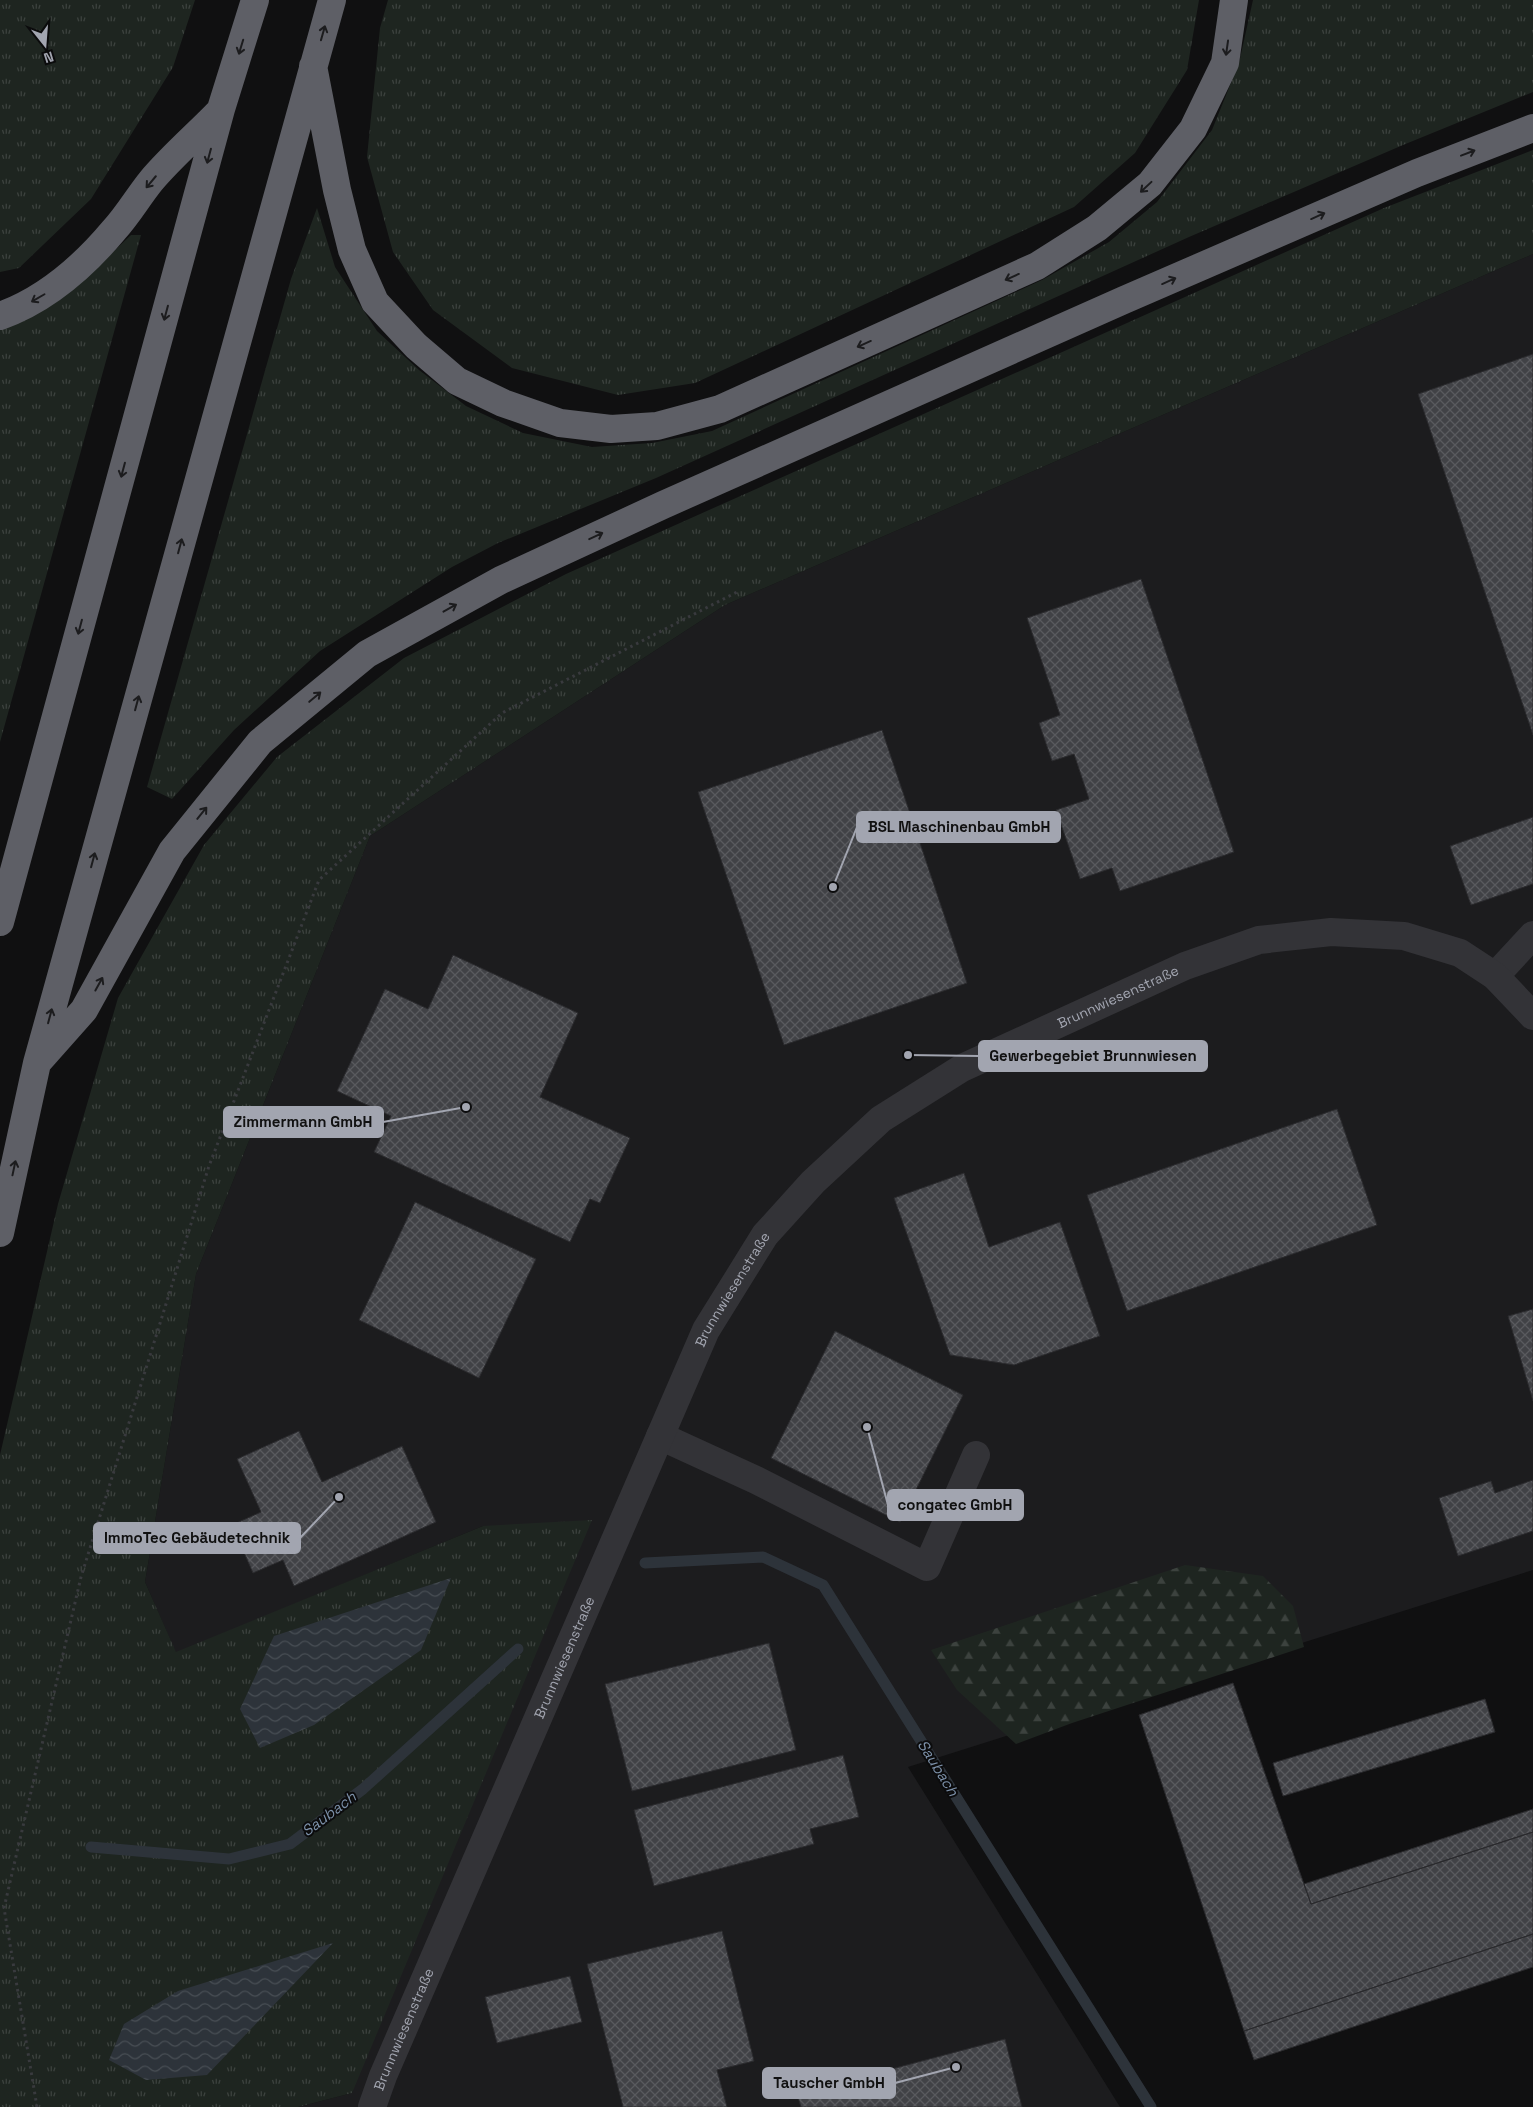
<svg xmlns="http://www.w3.org/2000/svg" width="1533" height="2107" viewBox="0 0 1533 2107" font-family="'Space Grotesk',sans-serif">
	<style>
		.built { fill: #1c1c1e }
		.grass { fill: url(#grass-tufts) }
		.forest { fill: url(#forest-firs) }
		.water { fill: url(#water-waves) }
		.lines { fill: none; stroke-linecap: round; stroke-linejoin: round }
		.stream { stroke: #2d333a; stroke-width: 11 }
		.building { fill: url(#building-cross-hatch); stroke: #2a2a2d }
		.path { stroke: #393a3e; stroke-width: 3; stroke-dasharray: 2.5 4; stroke-linecap: butt }
		.minor { stroke: #333337; stroke-width: 28 }
		.highway { stroke: #5e5f66; stroke-width: 28 }
		.oneway { stroke: #1c1c1e }
		.labels { text-anchor: middle; stroke-width: 4; stroke-linejoin: round; paint-order: stroke }
		.street-label { font-size: 14px; fill: #a2a5b0; stroke: #0b0b0c }
		.water-label { font-size: 15px; font-style: italic; fill: #7c90a8; stroke: #0b0b0c }
		.leader { fill: none; stroke: #a2a5b0; stroke-width: 2 }
		.callout-dot { fill: #a2a5b0; stroke: #0b0b0c; stroke-width: 2 }
		.callout { fill: #a2a5b0; stroke: #a2a5b0; stroke-width: 2 }
		.callout-label { font-size: 15px; text-anchor: middle; font-weight: bold; fill: #111 }
	</style>
	<defs>
		<pattern id="grass-tufts" width="24" height="20" patternUnits="userSpaceOnUse" patternTransform="scale(1.25)"><rect width="24" height="20" fill="#1e2520"/><path d="M3 7l-1-3M5 7V3M7 7l1-3M15 17l-1-3M17 17v-4M19 17l1-3" fill="none" stroke="#3c423e"/></pattern>
		<pattern id="forest-firs" width="22" height="20" patternUnits="userSpaceOnUse" patternTransform="scale(1.25)"><rect width="22" height="20" fill="#1e2520"/><path d="M5 1l3.5 6h-7zM16 11l3.5 6h-7z" fill="#3c423e"/></pattern>
		<pattern id="water-waves" width="16" height="10" patternUnits="userSpaceOnUse" patternTransform="scale(1.25)"><rect width="16" height="10" fill="#2d333a"/><path d="M0 5q4-4 8 0t8 0" fill="none" stroke="#484e54"/></pattern>
		<pattern id="building-cross-hatch" width="8" height="8" patternUnits="userSpaceOnUse" patternTransform="scale(1.25)"><rect width="8" height="8" fill="#414246"/><path d="M0 0l8 8M0 8l8-8" fill="none" stroke="#595a5e"/></pattern>
	</defs>
	<rect width="100%" height="100%" fill="#101011"/>
	<path class="built" d="M1533 254V1570L908 1767 1120 2107H298L352 2093 483 1526 176 1653 145 1582 196 1274 370 836 725 605Z"/>
	<path class="grass" d="M0 0H195L173 67 91 199 19 268 0 272Z
		M388 0H1199L1187 70 1135 153 1074 207 695 383 618 395 512 368 433 310 393 252 367 157 380 28Z
		M1253 0H1533V92L1403 145 1189 237 656 478 498 543 452 567 320 651 234 730 172 799 147 787 291 279 317 208 335 267 377 331 419 370 466 406 523 433 592 447 652 443 712 431 1042 280 1109 242 1157 202 1212 130 1239 63Z
		M1533 150V254L725 605 370 836 196 1274 145 1582 176 1652 483 1526 592 1520 352 2093 298 2107H0V1455L58 1204 118 998 204 845 277 757 404 658 566 574 1384 208Z
		M131 235H141L0 742V327L81 282Z"/>
	<path class="forest" d="M1185 1565 1263 1576 1293 1606 1304 1647 1072 1723 1016 1744 957 1690 931 1650Z"/>
	<path class="water" d="M451 1578 421 1650 314 1725 260 1748 240 1709 274 1636Z
		M333 1943 207 2075 146 2080 109 2060 124 2024 178 1991Z"/>
	<g class="lines">
		<path class="stream" d="M645 1563 763 1557 823 1585 1151 2107
			M91 1847 229 1859 290 1844 363 1789 518 1649"/>
	</g>
	<path class="building" d="M1533 354V735L1418 394Z
		M1141 579 1234 852 1120 891 1112 868 1080 879 1056 810 1089 799 1074 754 1052 761 1039 723 1060 715 1027 618Z
		M882 730 967 983 784 1045 698 792Z
		M1533 817V884L1471 905 1450 846Z
		M453 955 578 1013 540 1097 630 1138 600 1203 590 1199 570 1242 374 1152 391 1116 337 1091 385 989 428 1009Z
		M1337 1109 1377 1225 1127 1311 1087 1195Z
		M964 1173 989 1247 1060 1222 1100 1336 1014 1365 950 1355 894 1198Z
		M415 1202 536 1259 479 1378 359 1320Z
		M1533 1309V1401L1508 1316Z
		M835 1331 963 1395 900 1522 771 1458Z
		M299 1431 322 1482 402 1446 436 1522 294 1586 283 1560 253 1573 232 1525 261 1512 237 1459Z
		M1533 1480V1531L1458 1556 1439 1498 1491 1481 1495 1493Z
		M769 1643 796 1750 632 1791 605 1684Z
		M1233 1683 1311 1904 1533 1832V1934L1244 2031 1139 1715Z
		M1485 1699 1495 1732 1283 1796 1273 1763Z
		M843 1755 859 1817 810 1829 814 1844 654 1886 634 1810Z
		M1533 1809V1832L1311 1904 1304 1884Z
		M722 1931 754 2061 717 2070 727 2107H623L587 1964Z
		M1533 1934V1967L1254 2060 1244 2031Z
		M570 1976 582 2022 497 2043 485 1997Z
		M1005 2039 1022 2107H801L797 2094Z"/>
	<g class="lines">
		<path class="path" d="M37 2107 4 1908 81 1577 209 1166 319 880 502 713 739 591"/>
		<g class="minor">
			<path d="M1495 976 1533 935"/>
			<path d="M660 1436 756 1480 927 1567 976 1455"/>
			<path id="s1" d="M372 2107 383 2076 706 1330 765 1235 813 1182 881 1119 962 1068 1185 966 1259 940 1331 932 1404 936 1460 953 1495 976 1533 1016"/>
		</g>
		<path class="highway" d="M313 66 337 190 352 250 375 302 416 346 457 381 503 403 560 423 611 429 657 426 720 409 1037 266 1097 228 1150 184 1193 129 1225 63 1234 0
			M0 316C45 300 83 267 114 230 128 215 138 197 151 181 172 156 198 134 220 111
			M0 922 221 109 255 0
			M37 1063 84 1010 172 851 260 742 367 654 501 580 663 505 1124 300 1417 173 1533 128
			M0 1233 37 1063 332 0"/>
	</g>
	<defs><path id="oneway-shaft" d="M-6 0H5M1.5-3L5.5 0L1.5 3" fill="none" stroke-width="1.6" stroke-linecap="round" stroke-linejoin="round" transform="scale(1.25)"/></defs>
	<g class="oneway">
		<use href="#oneway-shaft" transform="translate(323 33) rotate(-74)"/>
		<use href="#oneway-shaft" transform="translate(241 47) rotate(107)"/>
		<use href="#oneway-shaft" transform="translate(1227 48) rotate(98)"/>
		<use href="#oneway-shaft" transform="translate(1468 153) rotate(-21)"/>
		<use href="#oneway-shaft" transform="translate(209 156) rotate(105)"/>
		<use href="#oneway-shaft" transform="translate(151 182) rotate(130)"/>
		<use href="#oneway-shaft" transform="translate(1146 187) rotate(137)"/>
		<use href="#oneway-shaft" transform="translate(1318 216) rotate(-24)"/>
		<use href="#oneway-shaft" transform="translate(1012 277) rotate(156)"/>
		<use href="#oneway-shaft" transform="translate(1169 281) rotate(-24)"/>
		<use href="#oneway-shaft" transform="translate(38 298) rotate(150)"/>
		<use href="#oneway-shaft" transform="translate(166 313) rotate(105)"/>
		<use href="#oneway-shaft" transform="translate(864 344) rotate(156)"/>
		<use href="#oneway-shaft" transform="translate(123 470) rotate(105)"/>
		<use href="#oneway-shaft" transform="translate(596 536) rotate(-25)"/>
		<use href="#oneway-shaft" transform="translate(180 546) rotate(-75)"/>
		<use href="#oneway-shaft" transform="translate(450 608) rotate(-29)"/>
		<use href="#oneway-shaft" transform="translate(80 627) rotate(105)"/>
		<use href="#oneway-shaft" transform="translate(315 697) rotate(-40)"/>
		<use href="#oneway-shaft" transform="translate(137 703) rotate(-75)"/>
		<use href="#oneway-shaft" transform="translate(202 813) rotate(-51)"/>
		<use href="#oneway-shaft" transform="translate(93 860) rotate(-75)"/>
		<use href="#oneway-shaft" transform="translate(99 984) rotate(-61)"/>
		<use href="#oneway-shaft" transform="translate(50 1016) rotate(-75)"/>
		<use href="#oneway-shaft" transform="translate(14 1168) rotate(-78)"/>
	</g>
	<g class="labels">
		<g class="street-label">
			<text dy="5" stroke="none"><textPath href="#s1" startOffset="1389">Brunnwiesenstraße</textPath></text>
			<text dy="5" stroke="none"><textPath href="#s1" startOffset="894">Brunnwiesenstraße</textPath></text>
			<text dy="5" stroke="none"><textPath href="#s1" startOffset="489">Brunnwiesenstraße</textPath></text>
			<text dy="5" stroke="none"><textPath href="#s1" startOffset="84">Brunnwiesenstraße</textPath></text>
		</g>
		<g class="water-label">
			<text transform="translate(938 1768) rotate(58)" y="5">Saubach</text>
			<text transform="translate(329 1814) rotate(-37)" y="5">Saubach</text>
		</g>
	</g>
	<path class="leader" d="M833 887L857 827M908 1055L979 1056M466 1107L383 1122M867 1427L888 1505M339 1497L300 1538M956 2067L895 2083"/>
	<g class="callout-dot">
		<circle cx="833" cy="887" r="5"/>
		<circle cx="908" cy="1055" r="5"/>
		<circle cx="466" cy="1107" r="5"/>
		<circle cx="867" cy="1427" r="5"/>
		<circle cx="339" cy="1497" r="5"/>
		<circle cx="956" cy="2067" r="5"/>
	</g>
	<g class="callout">
		<rect x="857" y="812" width="203" height="30" rx="5"/>
		<rect x="979" y="1041" width="228" height="30" rx="5"/>
		<rect x="224" y="1107" width="159" height="30" rx="5"/>
		<rect x="888" y="1490" width="135" height="30" rx="5"/>
		<rect x="94" y="1523" width="206" height="30" rx="5"/>
		<rect x="763" y="2068" width="132" height="30" rx="5"/>
	</g>
	<g class="callout-label">
		<text x="959" y="832">BSL Maschinenbau GmbH</text>
		<text x="1093" y="1061">Gewerbegebiet Brunnwiesen</text>
		<text x="303" y="1127">Zimmermann GmbH</text>
		<text x="955" y="1510">congatec GmbH</text>
		<text x="197" y="1543">ImmoTec Gebäudetechnik</text>
		<text x="829" y="2088">Tauscher GmbH</text>
	</g>
	<g transform="translate(45 45) rotate(163)" stroke="#0b0b0c" stroke-width="4" paint-order="stroke">
	<path d="M0-4L9 19L0 12L-9 19Z" fill="#a2a5b0"/>
	<text y="-8" font-size="14" font-weight="bold" text-anchor="middle" fill="#a2a5b0">N</text>
	</g>
</svg>
